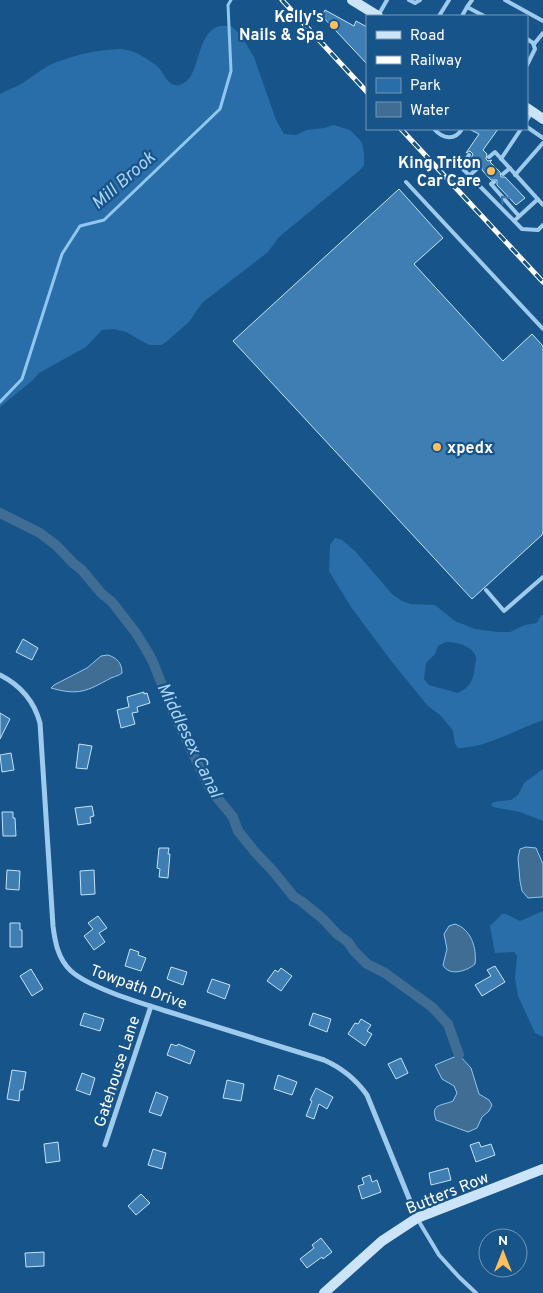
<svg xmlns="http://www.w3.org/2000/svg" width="543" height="1293" viewBox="0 0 543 1293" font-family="Overpass,sans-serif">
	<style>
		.green { fill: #296ea8; fill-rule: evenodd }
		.water { fill: #406d94; stroke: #90c7f1 }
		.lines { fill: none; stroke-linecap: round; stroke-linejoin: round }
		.stream { stroke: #90c7f1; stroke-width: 3 }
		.canal { stroke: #406d94; stroke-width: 10 }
		.building { fill: #3f7eb2; stroke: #c4e2fa }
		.lane { stroke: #9ecaee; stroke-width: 4 }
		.street { stroke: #9ecaee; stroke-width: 5 }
		.secondary { stroke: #cbe4fa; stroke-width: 10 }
		.rail-casing { stroke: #fff; stroke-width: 5 }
		.rail { stroke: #175489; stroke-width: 3; stroke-dasharray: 9; stroke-linecap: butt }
		.oneway { stroke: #4077a7 }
		.poi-dot { fill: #ffc05b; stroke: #175489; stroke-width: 2 }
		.labels { text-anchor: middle; stroke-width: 4.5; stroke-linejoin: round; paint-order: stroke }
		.poi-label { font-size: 16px; font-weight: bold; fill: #fff; stroke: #175489; text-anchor: end }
		.street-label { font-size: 16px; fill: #fff; stroke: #175489 }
		.water-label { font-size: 18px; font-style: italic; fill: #aad4f6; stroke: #175489 }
	</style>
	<rect width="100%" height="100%" fill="#175489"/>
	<path class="green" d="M220 26H231L240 34 254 57 276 120 284 134 296 135 307 130 324 128 334 125 350 130 359 139 362 143 364 154V165L360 170 279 237 268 252 202 303 189 322 166 342 161 345H149L126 332 114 329 102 330 86 347 39 373 32 381 0 407V94C7 90 14 88 21 84 33 77 43 67 57 62 72 56 88 52 105 50 112 50 120 48 127 50 137 52 149 60 157 66 164 72 167 87 179 85 202 81 194 32 220 26Z
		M335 538 342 540 355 551 392 594 402 601 411 604 435 605 455 621 475 629 498 632H510L525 625 537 623 541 615H543V720C517 729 486 748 458 748L455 744 453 731 451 728 441 716 427 705 392 662 351 607 329 571 330 545ZM446 642C455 642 469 645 474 653 477 657 476 661 475 665 474 678 471 687 458 693L429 685 424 679 426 663 435 654 438 646Z
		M543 769V821L520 812 493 807 491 804 494 802 511 800 518 795 524 783Z
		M543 911V1037L535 1033 518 996 515 978 517 956 514 952 495 953 490 926 502 914H506L520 921Z"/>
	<path class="water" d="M108 655C117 658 122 663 122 673 118 676 116 676 111 678 87 691 79 696 51 688L54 685 87 668 101 656Z
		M526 847 536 848 543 864V897H541L528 898 522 891 520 881 518 858 520 849Z
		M455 924C471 929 477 948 475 964 467 971 449 977 443 965L447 949 444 934 449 926Z
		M459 1055 471 1068 479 1094 489 1100 492 1105 489 1111 482 1117 477 1128 468 1132 436 1120C430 1103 442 1106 453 1101L457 1093 454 1086 442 1079 435 1065Z"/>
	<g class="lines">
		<path class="stream" d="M0 402 22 379 62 254 80 226 104 220 220 109 231 71 228 5 231 0"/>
		<path class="canal" d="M0 513 40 533 57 546 73 563 82 570 101 593 112 602 136 633 147 651 153 662 171 708 210 789 233 817 238 831 255 852 273 871 294 897 301 901 322 918 337 934 348 942 354 951 367 964 385 973 432 1007 448 1024 459 1055"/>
	</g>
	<path class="building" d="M325 10 354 26 356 21 367 27V64L322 16Z
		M469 129H498L483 150 487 154 486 159 488 161 492 160 490 162 500 172 501 177H505L525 198 516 205 497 185V180H491L482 170 481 164 479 163 475 165 470 161 473 154 470 151 466 153 479 134Z
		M399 189 443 238 414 264 503 361 532 334 543 346V534L472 599 233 341Z
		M23 639 38 648 32 660 16 652Z
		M144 692V694L147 693 150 703 137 707 138 712 132 713 135 724 121 728 117 710 129 707 127 697Z
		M0 713 10 719 0 739Z
		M79 744 92 746 87 769 76 768Z
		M11 753 14 770 2 772 0 755Z
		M92 806 94 816 90 817 91 823 78 825 75 808Z
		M2 812H13V818H15L16 836H3Z
		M159 848H169L168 854H170L168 878 159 877 160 869 157 868Z
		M7 870 20 871 19 890 6 889Z
		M94 870 95 894 81 895 80 871Z
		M98 916 107 928 99 933 105 942 94 950 84 936 93 929 88 923Z
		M10 923H20V930H22V947H10Z
		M130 949 139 952 138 955 146 958 141 971 125 966Z
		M495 966 505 982 482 996 475 985 491 976 487 970Z
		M171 967 187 972 183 985 167 979Z
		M281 968 292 976 281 991 267 981 275 970 278 972Z
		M31 969 43 989 32 996 20 976Z
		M212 979 230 985 225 999 207 992Z
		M84 1013 104 1019 100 1031 80 1025Z
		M313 1013 331 1019 327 1032 309 1025Z
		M361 1019 371 1025 367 1031 372 1034 365 1046 348 1034 355 1023 358 1024Z
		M171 1044 177 1046 178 1044 195 1051 190 1064 167 1055Z
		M401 1058 408 1073 396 1079 388 1064Z
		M12 1070 26 1072 23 1090H20L19 1101 7 1099Z
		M82 1073 95 1078 90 1095 76 1090Z
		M278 1075 297 1082 292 1095 274 1089Z
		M227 1080 244 1084 241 1101 223 1098Z
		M316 1088 333 1097 327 1109 319 1104 314 1119 306 1116 312 1101 310 1100Z
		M156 1092 168 1097 161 1116 149 1112Z
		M58 1142 60 1161 46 1163 44 1144Z
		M479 1142 481 1147 491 1144 495 1155 476 1162 470 1145Z
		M153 1149 166 1153 162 1169 148 1165Z
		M448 1168 451 1180 431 1185 429 1173Z
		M370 1175 372 1182 377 1180 381 1192 362 1199 358 1186 364 1184 362 1178Z
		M141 1194 150 1203 136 1215 128 1206Z
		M321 1238 332 1252 323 1259 322 1257 307 1268 300 1259 314 1248 312 1245Z
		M44 1252V1266L26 1267 25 1253Z"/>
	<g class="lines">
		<path class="lane" d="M409 0 415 3 420 0
			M472 0 467 7 484 16
			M505 0 543 21
			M379 14 387 0
			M439 16 449 0
			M462 16 467 7
			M527 39 533 43 535 49 527 65
			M534 44 543 33
			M527 120 532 112
			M527 127 543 138
			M434 129C443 139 455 141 462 129
			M469 155 461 167 522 229 538 230 543 225
			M489 157 495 152 543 205
			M501 159 521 129
			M503 174 510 168
			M470 175 479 167
			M515 175 543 143
			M406 182 543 329
			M494 182 491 184 519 216
			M514 221 538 199
			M486 590 504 611 543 577
			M418 1220 439 1255 459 1277 476 1293"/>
		<path class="street" d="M0 675C20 685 34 701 40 723L53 926C55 942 58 959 71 971 90 988 141 1003 166 1011 219 1027 271 1044 324 1060 342 1068 355 1078 367 1095L417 1218
			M105 1145 151 1006"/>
		<path class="secondary" d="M352 0 378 16
			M527 108 543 119
			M324 1293 382 1241 417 1218 543 1169"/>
		<defs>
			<path id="rail" d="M282 0 367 92
				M401 129 543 282"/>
		</defs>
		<use href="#rail" class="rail-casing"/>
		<use href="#rail" class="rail"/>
	</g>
	<defs><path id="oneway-chevron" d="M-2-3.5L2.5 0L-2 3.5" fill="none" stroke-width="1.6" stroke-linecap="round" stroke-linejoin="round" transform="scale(1.25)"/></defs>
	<use class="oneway" href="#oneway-chevron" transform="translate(504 199) rotate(-132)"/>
	<g class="poi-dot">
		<circle cx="334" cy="25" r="5"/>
		<circle cx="491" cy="171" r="5"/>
		<circle cx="437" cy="447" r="5"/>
	</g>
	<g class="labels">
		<g class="poi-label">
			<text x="324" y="22">Kelly's<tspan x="324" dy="18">Nails &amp; Spa</tspan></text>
			<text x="481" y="168">King Triton<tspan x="481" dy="18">Car Care</tspan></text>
			<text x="447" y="453" text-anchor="start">xpedx</text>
		</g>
		<g class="street-label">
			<text transform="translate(139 986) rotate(20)" y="6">Towpath Drive</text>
			<text transform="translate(116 1071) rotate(-72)" y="6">Gatehouse Lane</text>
			<text transform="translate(447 1192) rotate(-22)" y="6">Butters Row</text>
		</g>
		<g class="water-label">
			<text transform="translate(123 180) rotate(-41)" y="6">Mill Brook</text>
			<text transform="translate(190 740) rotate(64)" y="6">Middlesex Canal</text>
		</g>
	</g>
	<rect x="366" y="15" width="162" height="115" fill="#175489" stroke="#7498b8"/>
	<rect x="376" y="31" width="25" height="8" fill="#cbe4fa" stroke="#7498b8"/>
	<text x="410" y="40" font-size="15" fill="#ffffff">Road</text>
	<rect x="376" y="56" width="25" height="8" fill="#ffffff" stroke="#7498b8"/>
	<text x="410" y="65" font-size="15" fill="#ffffff">Railway</text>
	<rect x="376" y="78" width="25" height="15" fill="#296ea8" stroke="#7498b8"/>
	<text x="410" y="90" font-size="15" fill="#ffffff">Park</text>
	<rect x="376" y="102" width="25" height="15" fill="#406d94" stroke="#7498b8"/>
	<text x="410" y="115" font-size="15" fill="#ffffff">Water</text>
	<g transform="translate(503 1253)"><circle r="24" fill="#175489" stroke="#7498b8"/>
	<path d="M0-4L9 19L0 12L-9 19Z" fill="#ffc05b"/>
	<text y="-8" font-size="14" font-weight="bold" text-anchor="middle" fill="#ffffff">N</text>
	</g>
</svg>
